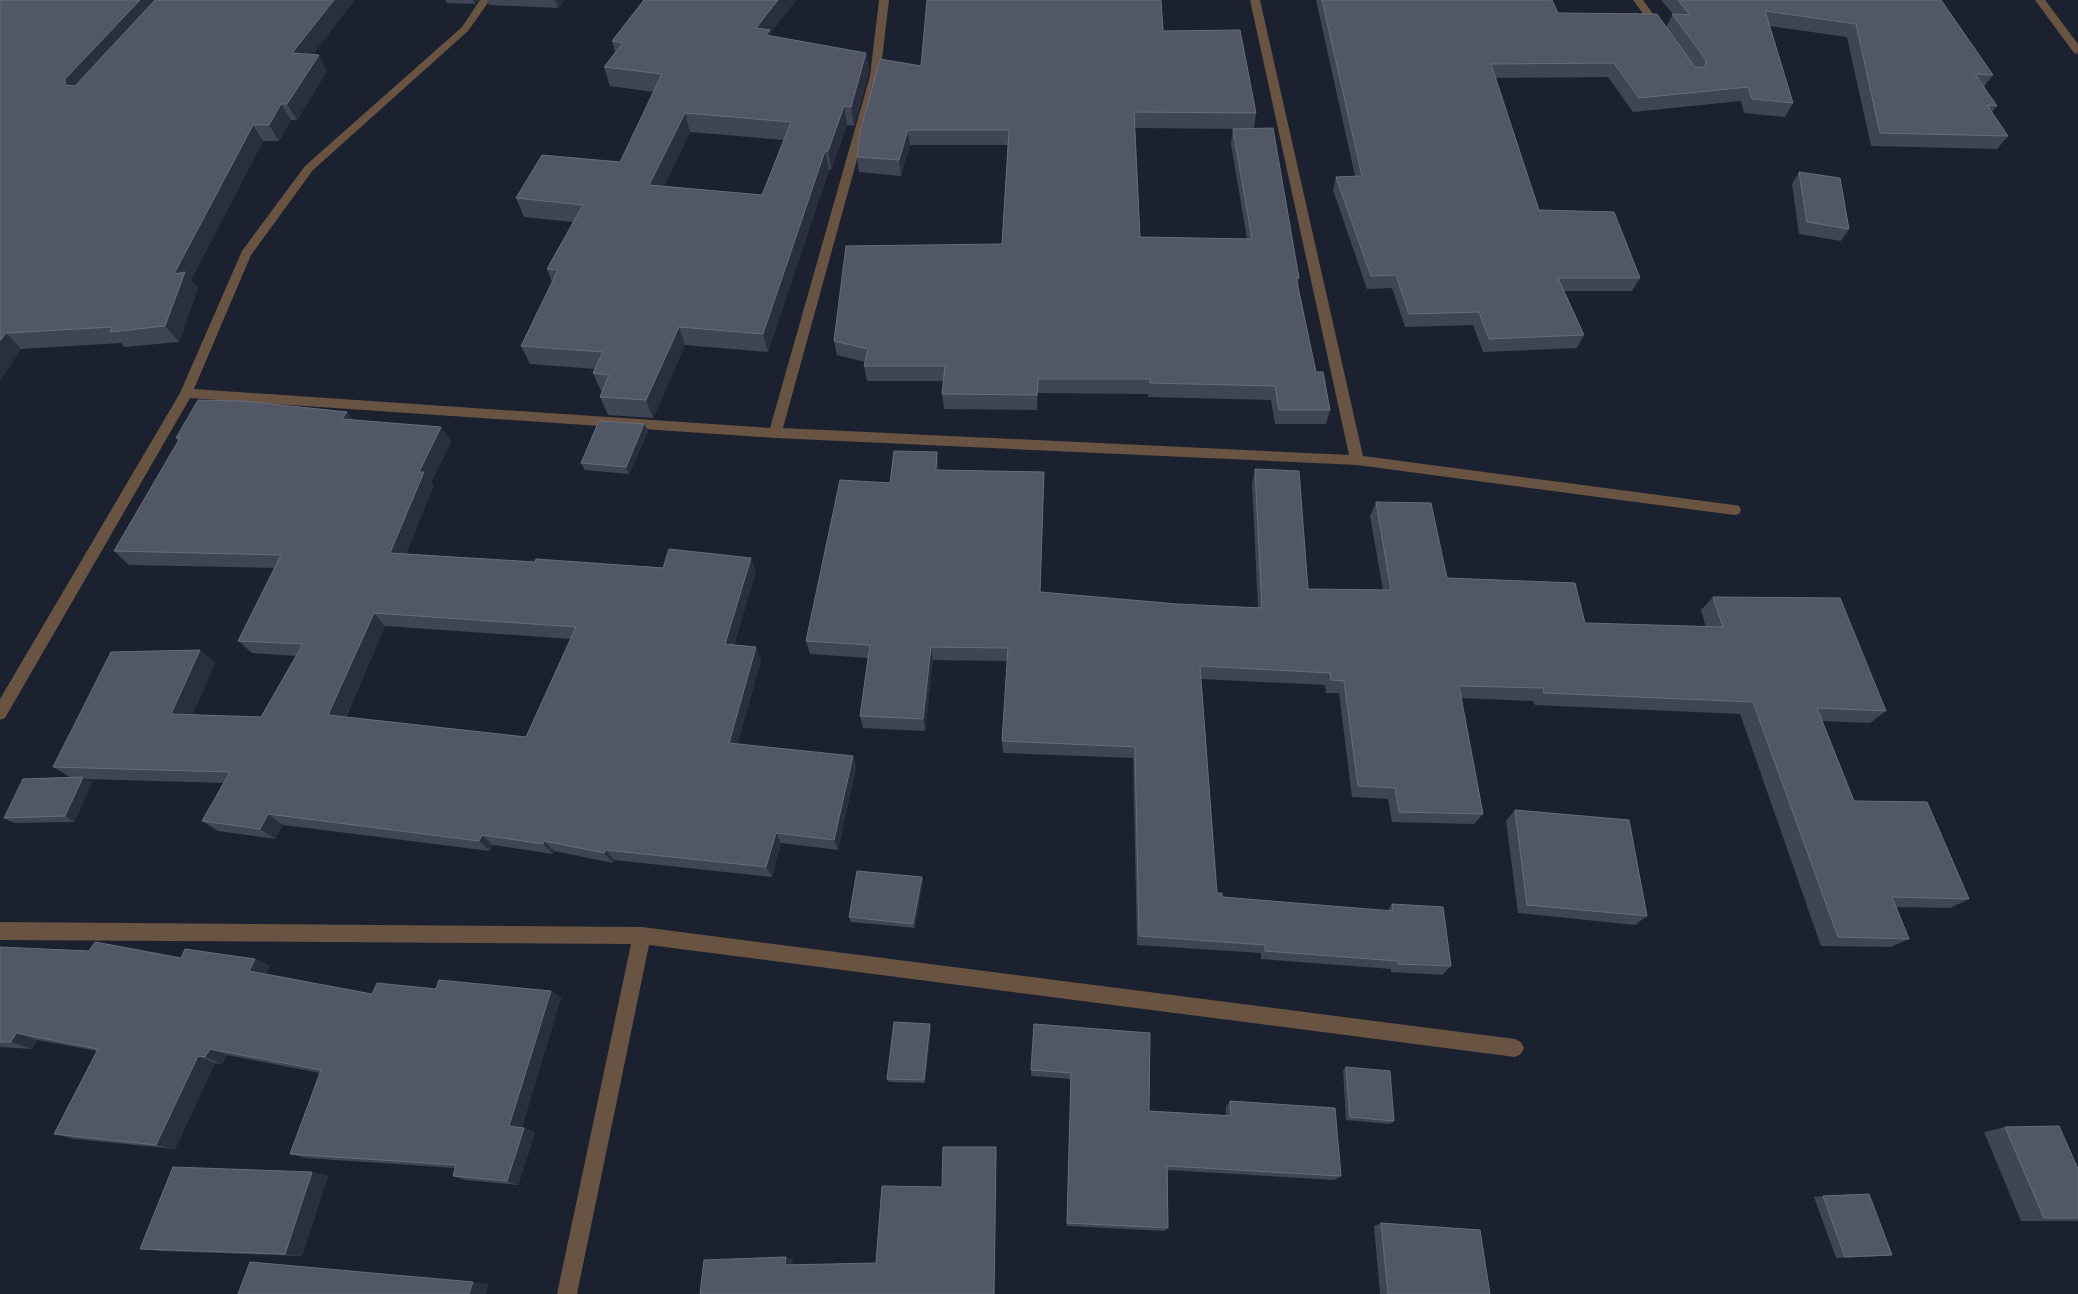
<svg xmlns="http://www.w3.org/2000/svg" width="2078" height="1294" viewBox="0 0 2078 1294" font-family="Merriweather,serif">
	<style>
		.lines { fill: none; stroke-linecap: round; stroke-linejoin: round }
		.minor { fill: #695342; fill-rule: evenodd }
		.wall { fill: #3f4554; fill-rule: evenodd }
		.shaded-wall { fill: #292f3e }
		.building { fill: #515765; stroke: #686d7a; fill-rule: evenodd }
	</style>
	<rect width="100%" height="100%" fill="#1b212f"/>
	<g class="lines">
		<path class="minor" d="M480 0H490L468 31 313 170 251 255 194 389 770 428 870 76 879 0H889L880 76 783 428 1349 455 1250 0H1260L1363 456 1734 505 1739 506 1741 510 1739 514 1734 515 1357 465 775 438 190 398 5 718 0 720V699L180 393 242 251 305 166 462 27Z
			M1633 0H1643L1664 29 1662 31H1656Z
			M2035 0H2045L2078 44V54L2074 53Z
			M0 922 642 927 1515 1039 1521 1042 1524 1048 1521 1054 1515 1057 649 945 577 1294H557L631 944 0 940Z"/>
	</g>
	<path class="wall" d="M0 0 313 54 327 71 297 120H291L279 141H263L191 280 198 288 179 342 124 347 121 343 21 349 0 381Z
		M445 0H478L475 4 447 3Z
		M487 0H564L558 8 489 5Z
		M644 0H796L770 34 771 36 866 53 869 72 854 126 847 125 831 170H829L768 352 685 345 653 418 608 415 600 397 602 391H601L593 373 595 369 530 364 521 346 552 282 547 269 573 222 524 217 516 198 620 162 654 92 610 86 604 67 615 52 612 41ZM690 132 784 140 762 195 664 186Z
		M1316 0H1552L1558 13 1666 27 1673 14 1661 0H1941L1993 75 1984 87 1997 106 1992 112 2008 136 1997 149 1871 146 1847 37 1770 26 1793 103 1785 117 1744 113 1741 101 1633 112 1608 77 1495 78 1539 210 1640 278 1632 291H1564L1584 335 1577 348 1483 352 1473 325 1405 327 1392 288 1367 289 1333 190 1336 177 1355 176Z
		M1163 31 1256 113 1254 129 1299 278 1298 285 1316 372 1330 410 1326 424H1275L1271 400 1148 397V394L1038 393 1037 410 944 409 942 394 943 381H867L864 366 865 362 837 355 834 341 1002 244 1008 145H910L901 176 859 172 857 157 921 66ZM1135 128 1246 129H1233L1231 144 1247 239 1140 237Z
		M1799 172 1849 229 1841 241 1799 234 1792 184Z
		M347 412 353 420 441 427 451 442 431 482 433 486 406 554 535 562 756 571 734 645 761 660 737 744 853 756 856 767 838 850 781 843 772 877 614 860 613 863 554 851 553 854 493 845 490 851 283 825 275 839 218 831 202 821 224 783 86 779 92 782 74 822 14 823 4 818 70 777 53 767 200 650 215 663 192 715 261 717 296 656 252 653 238 641 275 568 129 565 114 551 178 441 176 438ZM385 626 571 639 526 737 346 717Z
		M644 424 648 431 629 474 585 470 581 463Z
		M939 467V470L1044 472 1040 592 1177 604 1258 608 1252 483 1255 469 1308 589 1383 590 1370 516 1376 502 1447 578 1585 623 1706 627 1701 610 1713 597 1886 711 1870 723 1822 721 1854 801 1969 899 1950 908 1896 907 1909 939 1891 947 1821 946 1740 714 1535 705 1533 701 1461 698 1483 814 1474 824 1392 822 1388 799 1352 797 1339 693H1326L1325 685 1201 679 1217 893 1222 897 1387 911 1392 904 1451 966 1442 975 1391 972V969L1261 959V953L1137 945 1133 758 1003 753 1002 741 1008 661 933 660 925 731 863 728 860 716 868 658 810 654 806 641 890 483Z
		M1515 810 1647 916 1635 925 1518 913 1506 821Z
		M922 877 923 882 915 928 851 922 849 917Z
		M0 947 181 958 255 959 270 966 266 974 372 994 436 989 551 991 561 998 522 1127 535 1133 518 1185 465 1180 453 1176 455 1168 306 1158 290 1154 320 1073 227 1055 222 1064 215 1063 175 1149 75 1139 54 1134 97 1051 37 1040 32 1049 0 1047Z
		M1034 1024 1149 1111 1226 1115V1106L1230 1101 1341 1176 1334 1180 1168 1170V1228L1165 1231 1067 1226 1071 1079 1031 1076Z
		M931 1027 925 1083 889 1082 887 1079Z
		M1346 1067 1394 1121 1390 1124 1346 1120 1343 1070Z
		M2005 1127 2078 1169V1221H2021L1984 1132Z
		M312 1172 328 1176 302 1256 161 1251 140 1249Z
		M1823 1196 1892 1255 1882 1256 1836 1258 1814 1197Z
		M1381 1223 1490 1294H1380L1374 1226Z"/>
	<path class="shaded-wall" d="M140 0H165L78 95 65 85V79Z
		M334 0H355L301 70 292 53Z
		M473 0H478L475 4Z
		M555 0H564L558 8Z
		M778 0H796L770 34 773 49 756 28Z
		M866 53 869 72 854 126 851 107Z
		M319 55 327 71 297 120 287 104Z
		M281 104 291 120 279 141 269 125Z
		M844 106 847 125 831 170 828 151Z
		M685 113 690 132 656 204 649 185Z
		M253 125 263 141 191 280 198 288 179 342 165 326 174 274Z
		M908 130 910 145 901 176 899 160Z
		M825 151 829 170 768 352 763 334Z
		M679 327 685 345 653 418 646 400Z
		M6 333 21 349 0 381V341Z
		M1038 379V393L1037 410V395Z
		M347 412 357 426 342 419Z
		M644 424 648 431 629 474 626 467Z
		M441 427 451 442 431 482 433 486 401 566 390 553 419 472Z
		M937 452 939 467 937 484 936 470Z
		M751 558 756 571 731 657 725 644Z
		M374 613 385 626 341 727 328 715Z
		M756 647 761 660 735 755 729 743Z
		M931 647 933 660 925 731 923 719Z
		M200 650 215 663 187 726 171 714Z
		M853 756 856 767 838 850 834 840Z
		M83 777 92 782 74 822 65 816Z
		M268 814 283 825 275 839 260 829Z
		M776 833 781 843 772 877 766 867Z
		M482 835 493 845 490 851 479 841Z
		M544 841 554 851 553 854 543 844Z
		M606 850 614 860 613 863 604 853Z
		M922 877 923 882 915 928 913 924Z
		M255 959 270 966 264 978 249 971Z
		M551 991 561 998 521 1131 509 1126Z
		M930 1024 931 1027 925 1083 924 1080Z
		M16 1033 37 1040 32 1049 11 1042Z
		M210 1049 227 1055 222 1064 205 1057Z
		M198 1056 215 1063 175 1149 156 1145Z
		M524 1128 535 1133 518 1185 507 1181Z
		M996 1147 997 1152 995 1294H994Z
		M312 1172 328 1176 302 1256 285 1254Z
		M786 1257 793 1259 792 1268 785 1265Z
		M473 1282 489 1284 486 1294H469Z"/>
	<path class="building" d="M0 0H140L65 79V85L75 86 155 0H334L292 53 319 55 287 104H281L269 125H253L174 274 185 272 165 326 110 332 112 327 6 333 0 341Z
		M644 0H778L756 28 770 30 766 35 866 53 851 107 844 106 828 151H825L763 334 679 327 646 400 600 397 609 375 593 373 603 352 521 346 558 270 547 269 583 205 516 198 542 155 620 162 662 74 604 67 623 43 612 41ZM685 113 791 122 762 195 649 185Z
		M927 0H1161L1163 31 1240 30 1256 113 1134 112 1140 237 1252 239 1233 129 1273 128 1299 278H1296L1316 372H1323L1330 410H1279L1275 386 1150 383V379H1038L1037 395 942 394 945 366H864L868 349 834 341 846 246 1002 244 1009 130H908L899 160 857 157 860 133 880 59 921 66Z
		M1322 0H1552L1558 13 1657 14 1695 67H1705L1706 60 1672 14 1690 15 1678 0H1941L1993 75 1975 74 1997 106 1987 105 2008 136 1880 133 1856 24 1765 11 1793 103 1752 99 1748 87 1639 98 1614 63 1491 64 1539 210 1614 212 1640 278H1558L1584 335 1489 339 1479 312 1409 314 1396 275 1371 276 1336 177 1362 176Z
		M1799 172 1840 178 1849 229 1807 222Z
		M198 400 243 401 347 412 342 419 441 427 419 472H424L390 553 535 562 536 559 663 568 669 549 751 558 725 644 756 647 729 743 853 756 834 840 776 833 766 867 606 850 604 853 544 841 543 844 482 835 479 841 268 814 260 829 202 821 230 772 53 767 111 652 200 650 171 714 261 717 303 644 238 641 281 555 114 551 180 438H176ZM374 613 576 627 526 737 328 715Z
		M599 421 644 424 626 467 581 463Z
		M894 451 937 452 936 470 1044 472 1040 592 1177 604 1262 608 1255 469 1299 471 1308 589 1391 590 1376 502 1431 503 1447 578 1575 583 1585 623 1723 627 1713 597 1840 598 1886 711 1817 708 1854 801 1927 802 1969 899 1892 897 1909 939 1838 937 1753 702 1544 693 1543 688 1459 686 1483 814 1399 812 1395 788 1358 786 1344 681 1331 680 1330 673 1200 666 1217 893H1222V897L1393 911 1392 904 1443 907 1451 966 1398 964V961L1265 951V945L1139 936 1135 747 1002 741 1008 648 931 647 923 719 860 716 870 645 806 641 840 480 890 483Z
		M83 777 65 816 4 818 23 779Z
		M1515 810 1629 820 1647 916 1527 905Z
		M857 871 922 877 913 924 849 917Z
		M95 942 181 958 185 949 255 959 249 971 372 994 377 983 436 989 439 980 551 991 509 1126 524 1128 507 1181 453 1176 456 1165 290 1154 321 1070 210 1049 205 1057 198 1056 156 1145 54 1134 98 1049 16 1033 11 1042H0V947L89 951Z
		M894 1022 930 1024 924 1080 887 1079Z
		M1034 1024 1150 1033 1149 1111 1231 1116 1230 1101 1335 1108 1341 1176 1167 1166 1168 1228 1067 1223 1071 1073 1031 1070Z
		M1346 1067 1390 1071 1394 1121 1350 1117Z
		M2059 1126 2078 1169V1218H2044L2005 1127Z
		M943 1147H996L994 1294H700L704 1260 786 1257 785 1265 876 1263 882 1186 942 1187Z
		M173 1167 312 1172 285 1254 140 1249Z
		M1869 1194 1892 1255 1845 1257 1823 1196Z
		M1381 1223 1480 1230 1490 1294H1388Z
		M250 1262 473 1282 469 1294H238Z"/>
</svg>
